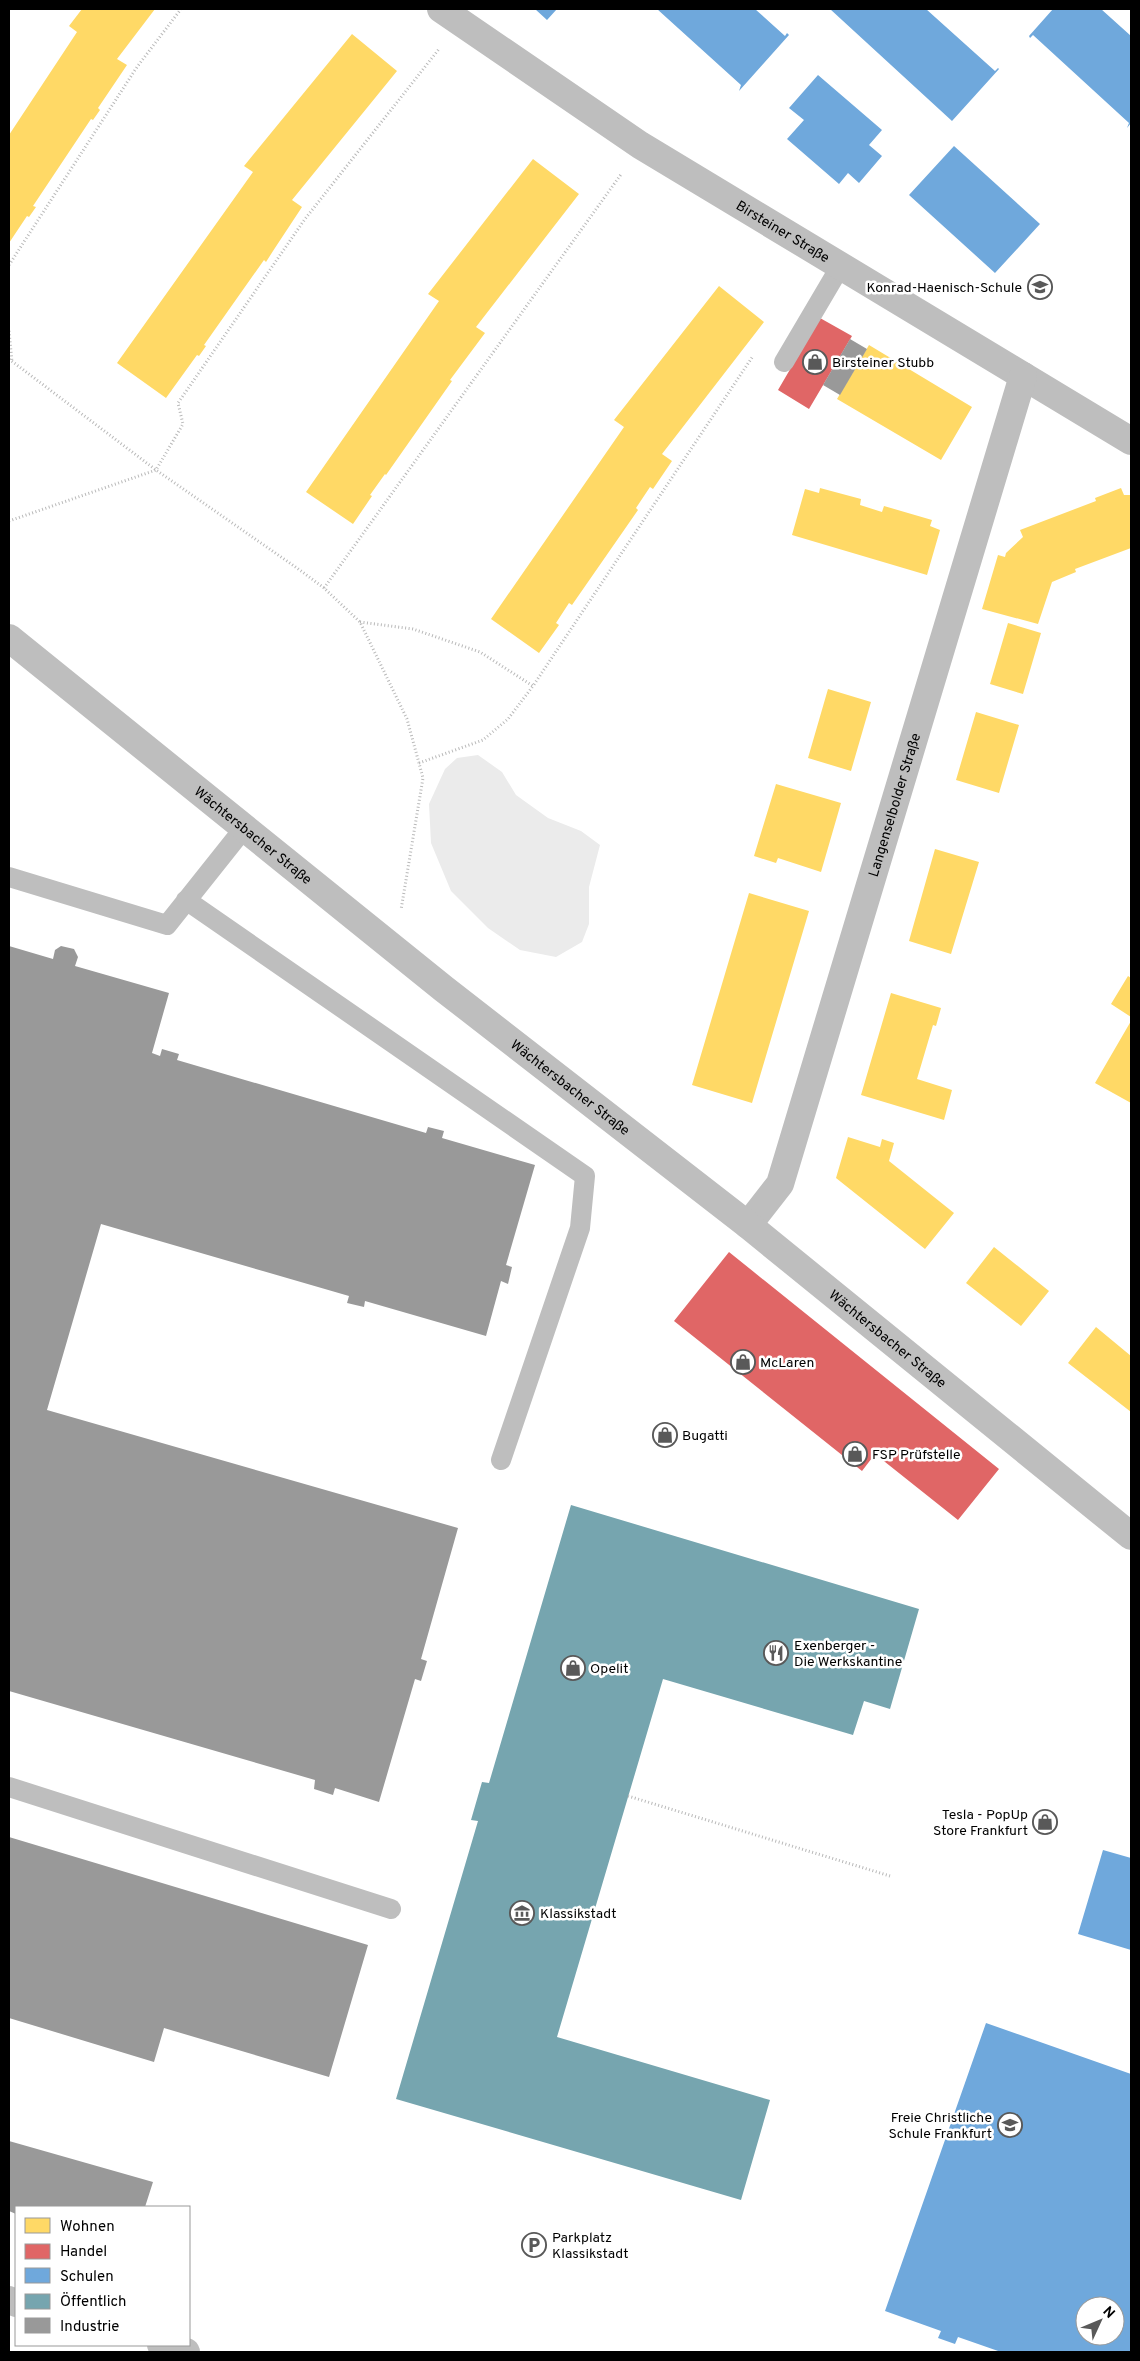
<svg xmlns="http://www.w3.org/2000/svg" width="1140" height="2361" viewBox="0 0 1140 2361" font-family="Overpass,sans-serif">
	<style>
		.green { fill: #ebebeb }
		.homes { fill: #ffd966 }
		.shops { fill: #e06666 }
		.schools { fill: #6fa8dc; fill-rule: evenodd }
		.public { fill: #76a5af }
		.industry { fill: #999 }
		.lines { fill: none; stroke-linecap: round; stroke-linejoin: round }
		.path { stroke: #b9b9b9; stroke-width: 3; stroke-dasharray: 1 2.5; stroke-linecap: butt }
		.service { stroke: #bebebe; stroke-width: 20 }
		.minor { stroke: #bebebe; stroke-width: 28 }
		.tertiary { stroke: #bebebe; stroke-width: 28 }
		.labels { text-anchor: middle; stroke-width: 5; stroke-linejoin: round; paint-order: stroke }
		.street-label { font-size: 14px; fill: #000; stroke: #fff }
		.poi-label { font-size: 14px; fill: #000; stroke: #fff; text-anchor: start }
	</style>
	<rect width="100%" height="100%" fill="#fff"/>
	<path class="green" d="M478 755 502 772 516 795 548 818 581 831 600 845 589 887V924L582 942 556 957 520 950 488 928 451 891 431 843 429 804 445 769 457 758Z"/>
	<path class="homes" d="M82 9H155L117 59 127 65 98 108 100 110 93 120 91 119 33 206 36 207 29 217 27 216 9 243V135L77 32 69 26Z
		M352 34 397 71 292 200 302 207 273 251 266 262 264 260 204 345 206 346 199 356 197 355 166 398 117 363 253 172 244 166Z
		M533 159 579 194 476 327 485 333 450 380 452 381 386 475 385 474 370 495 372 496 353 524 306 492 439 301 428 294Z
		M719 286 764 322 662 454 672 461 653 489 650 487 636 508 638 510 572 605 569 603 556 623 559 625 539 653 491 619 624 427 614 420Z
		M869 345 972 407 941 460 837 399Z
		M820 488 861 499 860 505 882 512 884 506 932 520 930 526 940 530 927 575 792 535 805 489 819 493Z
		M1121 488 1124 495H1131V548L1075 569 1076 572 1052 582 1038 624 982 609 998 555 1005 557 1006 553 1023 537 1020 530 1096 501 1095 498Z
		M1008 623 1041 633 1023 694 990 684Z
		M828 689 871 702 851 771 808 758Z
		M976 712 1019 725 999 793 956 780Z
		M776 784 841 803 821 872 778 858 776 863 754 856Z
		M935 849 979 862 951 954 909 941Z
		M749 893 809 911 752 1103 692 1085Z
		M1128 976 1131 978V1017L1111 1004Z
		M891 993 941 1008 936 1026 933 1025 917 1079 952 1090 944 1120 861 1095Z
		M1131 1021V1103L1095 1083Z
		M848 1137 880 1147 882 1139 894 1143 889 1161 954 1213 925 1249 836 1178Z
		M994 1247 1049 1291 1021 1326 966 1283Z
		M1096 1327 1131 1356V1412L1068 1363Z"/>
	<path class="shops" d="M820 318 852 336 809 409 778 390Z
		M729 1252 999 1469 958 1520 875 1454 862 1471 674 1321Z"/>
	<path class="schools" d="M535 9H557L547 20Z
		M657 9H755L785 36 787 33 789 35 739 91 741 85Z
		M830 9H926L995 71 998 68 999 69 952 121Z
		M1053 9H1101L1131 36V123L1127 128 1129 123 1033 35 1030 38 1029 36Z
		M818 75 882 130 869 145 882 156 859 183 848 173 839 184 787 139 804 120 789 108Z
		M954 146 1040 224 995 273 909 195Z
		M1103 1850 1131 1858V1950L1078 1934Z
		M986 2023 1131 2074V2352H1001L958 2337 955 2344 938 2338 941 2331 885 2311ZM1085 2306H1115V2336H1085Z"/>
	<path class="public" d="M571 1505 919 1609 890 1709 864 1701 853 1735 663 1679 557 2037 770 2100 741 2200 396 2099 478 1821 471 1820 482 1782 489 1783Z"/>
	<path class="industry" d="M850 339 867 349 840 395 823 385Z
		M9 946 53 959 55 950 61 946 74 949 78 957 75 966 169 993 152 1053 160 1056 162 1049 179 1054 177 1060 426 1133 428 1127 444 1131 442 1138 535 1165 506 1265 512 1267 508 1284 501 1281 486 1336 365 1301 364 1307 347 1303 349 1296 101 1224 47 1410 458 1528 421 1659 427 1661 421 1681 415 1679 379 1802 335 1788 333 1795 314 1789 315 1780 9 1691Z
		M9 1837 368 1945 329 2077 164 2028 154 2062 9 2018Z
		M9 2141 153 2182 145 2207H16V2214L9 2211Z"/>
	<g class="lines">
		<path class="path" d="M9 265 137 67 181 9
			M9 331 12 362
			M9 359 156 470 297 568 324 588 360 622 407 719 423 778 401 910
			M9 521 156 470 183 424 178 403 305 219 439 49
			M324 588 622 173
			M360 622 413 629 480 652 533 686 753 356
			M419 763 483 740 508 719 533 686
			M628 1796 890 1876"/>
		<path class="service" d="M784 362 840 267
			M9 877 167 925 245 827
			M186 900 585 1176 580 1228 501 1460
			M9 1787 391 1909"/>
		<g class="minor">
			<path id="s1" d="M441 9 640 145 1131 441"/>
			<path id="s2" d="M748 1225 780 1184 1023 376"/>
			<path d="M9 2300 16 2303"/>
			<path d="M161 2345 186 2352"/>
		</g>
		<path class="tertiary" id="s3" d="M9 638 444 989 748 1225 1131 1536"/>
	</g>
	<defs>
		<symbol id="school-ring" viewBox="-11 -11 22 22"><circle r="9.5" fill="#fff" stroke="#595959" stroke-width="1.5"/><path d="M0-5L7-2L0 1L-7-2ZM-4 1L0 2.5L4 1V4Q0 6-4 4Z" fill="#595959"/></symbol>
		<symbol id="shop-ring" viewBox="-11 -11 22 22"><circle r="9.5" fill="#fff" stroke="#595959" stroke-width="1.5"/><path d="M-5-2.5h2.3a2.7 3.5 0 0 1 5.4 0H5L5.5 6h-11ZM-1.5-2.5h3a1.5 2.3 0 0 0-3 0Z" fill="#595959"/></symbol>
		<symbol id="restaurant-ring" viewBox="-11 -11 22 22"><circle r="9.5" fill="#fff" stroke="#595959" stroke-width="1.5"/><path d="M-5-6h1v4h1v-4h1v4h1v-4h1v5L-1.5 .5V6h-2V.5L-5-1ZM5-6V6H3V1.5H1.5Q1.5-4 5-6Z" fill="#595959"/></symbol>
		<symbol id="museum-ring" viewBox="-11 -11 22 22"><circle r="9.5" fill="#fff" stroke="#595959" stroke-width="1.5"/><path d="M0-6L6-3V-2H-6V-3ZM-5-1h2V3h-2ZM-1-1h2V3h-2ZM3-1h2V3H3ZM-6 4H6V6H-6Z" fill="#595959"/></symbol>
		<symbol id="parking-ring" viewBox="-11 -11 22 22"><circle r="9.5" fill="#fff" stroke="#595959" stroke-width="1.5"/><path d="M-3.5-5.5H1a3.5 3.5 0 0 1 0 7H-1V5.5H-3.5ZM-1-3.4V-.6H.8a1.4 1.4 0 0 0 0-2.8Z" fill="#595959"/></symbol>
	</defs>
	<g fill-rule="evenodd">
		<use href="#school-ring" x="1026" y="273" width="28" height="28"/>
		<use href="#shop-ring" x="801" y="348" width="28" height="28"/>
		<use href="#shop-ring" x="729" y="1348" width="28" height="28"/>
		<use href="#shop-ring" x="651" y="1421" width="28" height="28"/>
		<use href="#shop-ring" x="841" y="1440" width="28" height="28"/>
		<use href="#restaurant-ring" x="762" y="1639" width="28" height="28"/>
		<use href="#shop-ring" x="559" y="1654" width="28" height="28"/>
		<use href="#shop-ring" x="1031" y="1808" width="28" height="28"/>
		<use href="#museum-ring" x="508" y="1899" width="28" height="28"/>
		<use href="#school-ring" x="996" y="2111" width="28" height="28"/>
		<use href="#parking-ring" x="520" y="2231" width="28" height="28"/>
	</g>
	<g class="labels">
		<g class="street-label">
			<text dy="5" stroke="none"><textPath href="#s1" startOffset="408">Birsteiner Straße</textPath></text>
			<text dy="5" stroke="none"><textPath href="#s2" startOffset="448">Langenselbolder Straße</textPath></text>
			<text dy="5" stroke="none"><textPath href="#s3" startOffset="314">Wächtersbacher Straße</textPath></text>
			<text dy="5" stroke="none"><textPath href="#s3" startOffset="719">Wächtersbacher Straße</textPath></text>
			<text dy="5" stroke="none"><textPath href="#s3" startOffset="1124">Wächtersbacher Straße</textPath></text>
		</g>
		<g class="poi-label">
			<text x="1022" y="292" text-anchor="end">Konrad-Haenisch-Schule</text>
			<text x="832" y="367">Birsteiner Stubb</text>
			<text x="760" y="1367">McLaren</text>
			<text x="682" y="1440">Bugatti</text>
			<text x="872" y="1459">FSP Prüfstelle</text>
			<text x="794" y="1650">Exenberger -<tspan x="794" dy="16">Die Werkskantine</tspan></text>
			<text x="590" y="1673">Opelit</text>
			<text x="1028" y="1819" text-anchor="end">Tesla - PopUp<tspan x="1028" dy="16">Store Frankfurt</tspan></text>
			<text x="540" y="1918">Klassikstadt</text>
			<text x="992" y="2122" text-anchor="end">Freie Christliche<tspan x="992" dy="16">Schule Frankfurt</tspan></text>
			<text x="552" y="2242">Parkplatz<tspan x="552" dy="16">Klassikstadt</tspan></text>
		</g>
	</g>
	<rect width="1140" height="2361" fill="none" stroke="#000000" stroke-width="20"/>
	<rect x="15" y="2206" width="175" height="140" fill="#ffffff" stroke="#999999"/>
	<rect x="25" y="2218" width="25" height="15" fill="#ffd966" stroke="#999999"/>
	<text x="60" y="2231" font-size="15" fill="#000000">Wohnen</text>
	<rect x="25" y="2244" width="25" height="15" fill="#e06666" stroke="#999999"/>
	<text x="60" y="2256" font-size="15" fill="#000000">Handel</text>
	<rect x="25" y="2268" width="25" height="15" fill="#6fa8dc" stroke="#999999"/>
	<text x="60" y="2281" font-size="15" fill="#000000">Schulen</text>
	<rect x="25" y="2294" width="25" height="15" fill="#76a5af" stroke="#999999"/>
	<text x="60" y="2306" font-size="15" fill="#000000">Öffentlich</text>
	<rect x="25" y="2318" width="25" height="15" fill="#999999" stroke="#999999"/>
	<text x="60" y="2331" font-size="15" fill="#000000">Industrie</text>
	<g transform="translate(1100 2321) rotate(46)"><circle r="24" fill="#ffffff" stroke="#999999"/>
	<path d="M0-4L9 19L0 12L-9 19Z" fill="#595959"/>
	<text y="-8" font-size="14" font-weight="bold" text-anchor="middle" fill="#000000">N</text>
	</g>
</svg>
